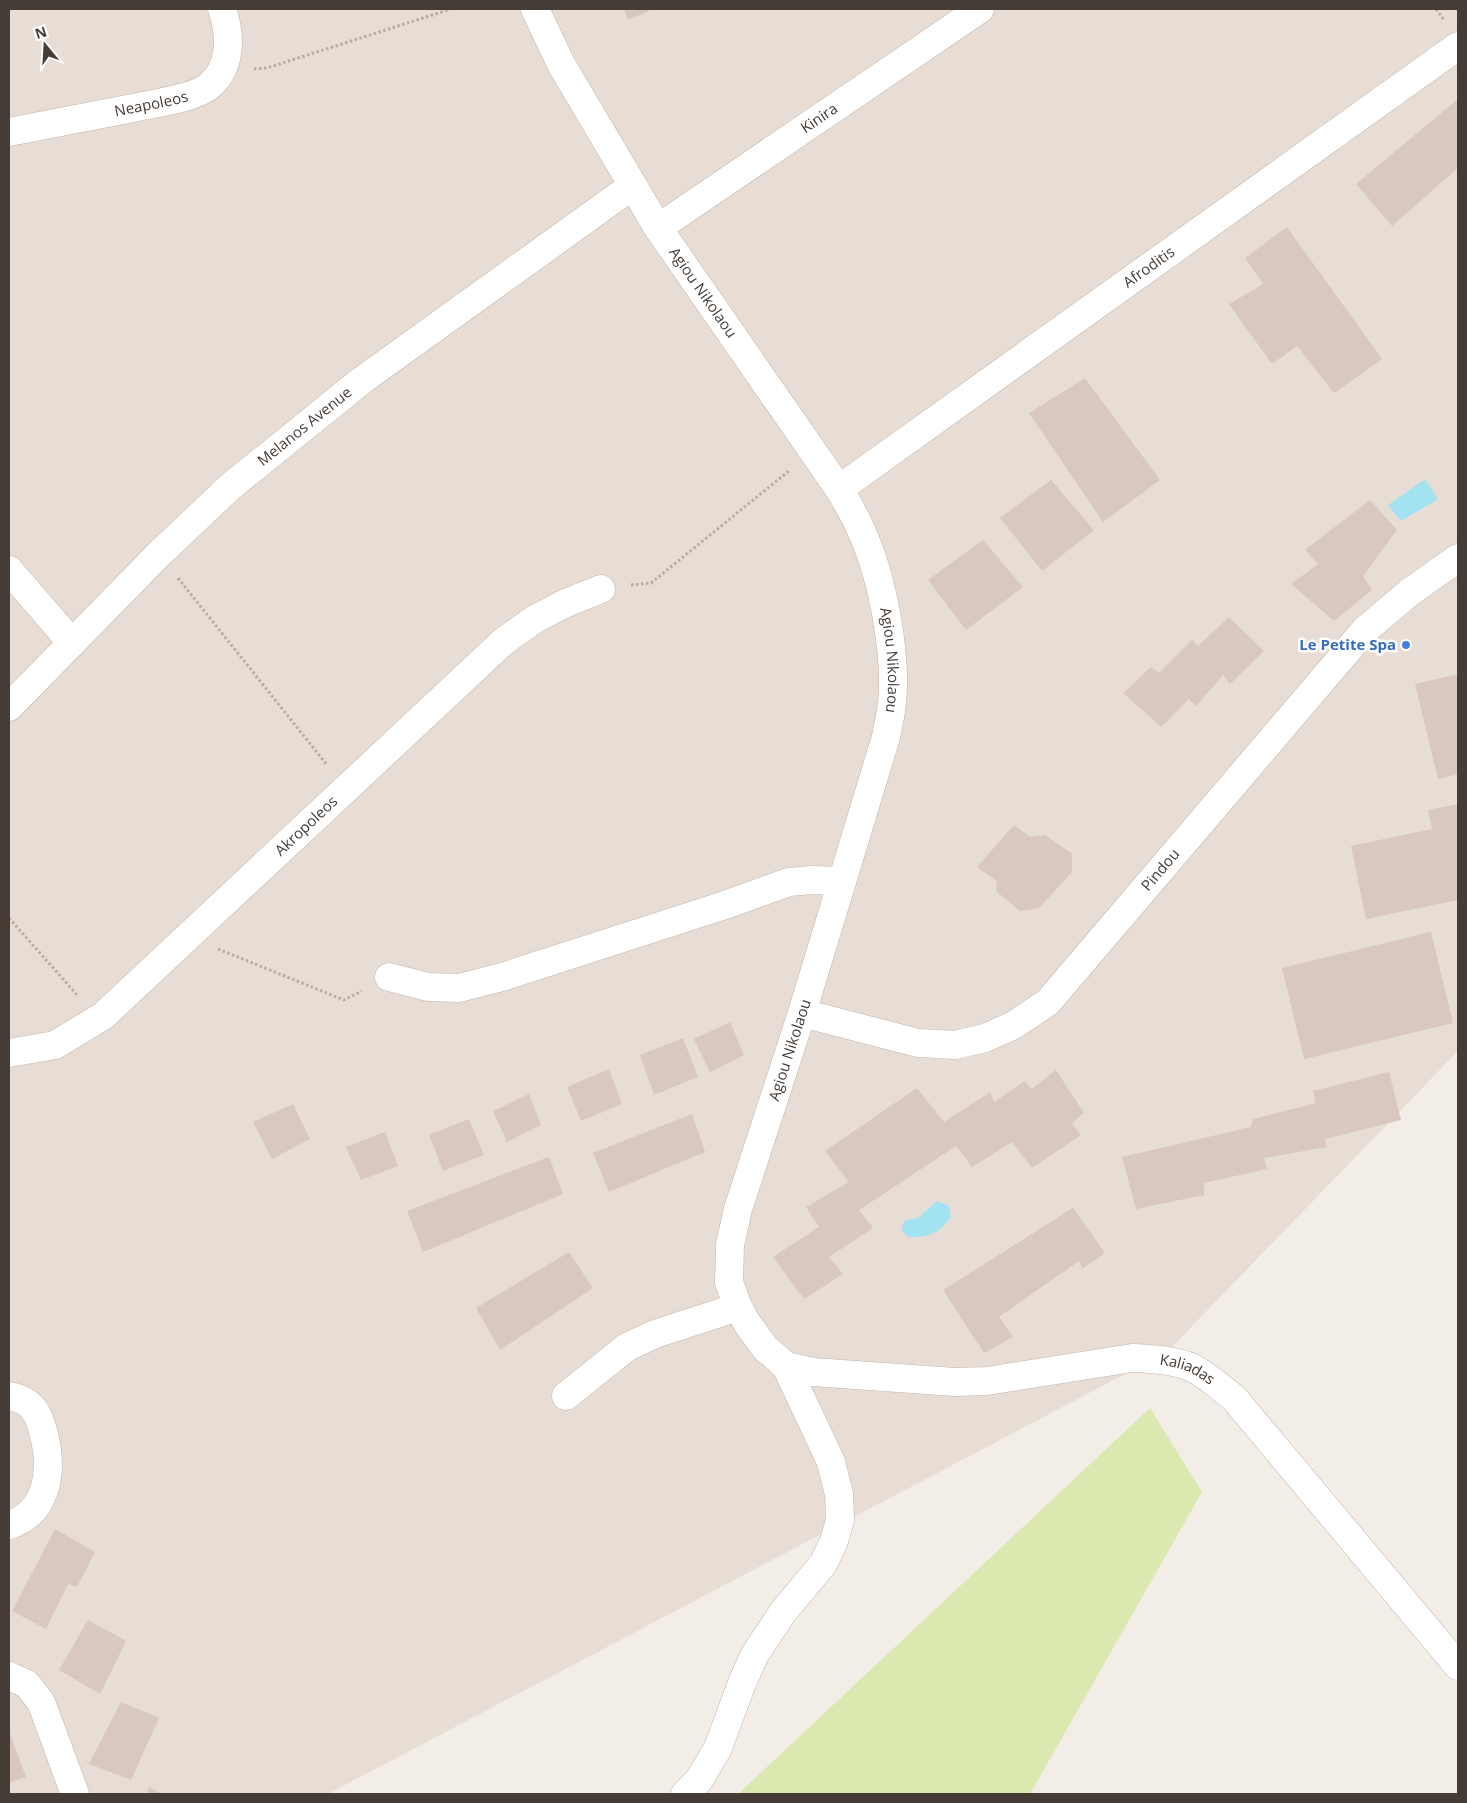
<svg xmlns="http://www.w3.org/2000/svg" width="1467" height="1803" viewBox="0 0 1467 1803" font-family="'Open Sans',sans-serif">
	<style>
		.residential { fill: #e7ddd5 }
		.green { fill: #dbe8af }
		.water { fill: #a3e2f0 }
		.building { fill: #d8c8bf }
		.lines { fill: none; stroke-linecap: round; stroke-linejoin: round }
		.minor-casing { stroke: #c2b5ac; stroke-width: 29 }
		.path { stroke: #c1aa9a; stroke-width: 3; stroke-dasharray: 2.5 2.5; stroke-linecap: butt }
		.minor { stroke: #fff; stroke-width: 28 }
		.shop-dot { fill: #3f7fe0; stroke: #fff; stroke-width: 2 }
		.labels { text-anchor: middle; stroke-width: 5; stroke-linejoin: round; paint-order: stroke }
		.street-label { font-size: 15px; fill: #463c36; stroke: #fff }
		.shop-label { font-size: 15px; font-weight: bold; fill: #366cbe; stroke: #fff; text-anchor: end }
	</style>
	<rect width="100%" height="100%" fill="#f3ede7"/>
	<path class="residential" d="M9 9H1458V1051L1167 1352 328 1794H9Z"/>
	<path class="green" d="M1150 1408 1202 1492 1030 1794H738Z"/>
	<path class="water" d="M1425 479 1438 499 1401 521 1388 505Z
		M937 1201 949 1206 951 1217C939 1234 928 1238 908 1237L901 1230 905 1220 918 1218Z"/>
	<path class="building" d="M624 9H653L628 20Z
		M1458 99V168L1392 226 1356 184Z
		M1287 227 1382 359 1334 393 1297 346 1272 364 1229 304 1263 284 1245 258Z
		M1085 378 1160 480 1103 522 1029 413Z
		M1051 480 1094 530 1042 571 1000 518Z
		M1370 500 1397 530 1363 576 1372 590 1334 621 1291 584 1318 564 1305 550Z
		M983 540 1023 587 966 630 928 580Z
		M1229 617 1264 651 1230 684 1223 675 1196 706 1189 699 1161 727 1123 693 1151 667 1159 673 1192 640 1198 646Z
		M1458 674V774L1438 779 1415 684Z
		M1458 804V900L1366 919 1351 846 1432 829 1428 810Z
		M1014 825 1030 837 1045 835 1072 854V872L1039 908 1020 911 996 891 997 881 977 867Z
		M1431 932 1453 1023 1304 1059 1282 968Z
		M730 1022 744 1055 710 1072 694 1039Z
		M683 1038 698 1077 654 1095 640 1055Z
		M609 1069 622 1104 581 1121 567 1087Z
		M1056 1070 1084 1113 1072 1123 1081 1135 1032 1168 1012 1142 972 1167 956 1146 859 1210 873 1228 829 1257 843 1274 804 1299 773 1257 819 1227 806 1207 849 1182 825 1151 917 1088 944 1122 990 1092 994 1102 1025 1081 1032 1089Z
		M1389 1072 1401 1120 1325 1139 1327 1147 1264 1158 1267 1169 1204 1183V1195L1136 1209 1122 1157 1251 1127 1253 1119 1316 1103 1313 1091Z
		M529 1094 541 1125 507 1142 493 1111Z
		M293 1104 310 1139 272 1159 253 1122Z
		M692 1114 705 1152 609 1192 593 1153Z
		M469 1119 484 1155 443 1171 429 1135Z
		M385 1132 398 1166 361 1180 346 1147Z
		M549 1157 563 1194 423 1252 407 1211Z
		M1073 1208 1105 1253 1082 1269 1079 1261 999 1317 1013 1337 984 1353 943 1290Z
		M569 1252 593 1288 500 1350 476 1308Z
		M55 1529 95 1552 77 1587 68 1584 46 1629 12 1611Z
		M88 1620 126 1641 100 1694 59 1670Z
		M121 1702 159 1718 131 1780 89 1764Z
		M9 1731 26 1777 9 1783Z
		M150 1787 161 1794H146Z"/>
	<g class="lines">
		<defs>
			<g id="minor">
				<path id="s1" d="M535 9 561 64 658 228 839 489C847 502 855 516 861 530 882 575 897 653 892 703 891 714 888 726 886 737L802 1013 738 1209 730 1245 729 1282 738 1307 747 1323 765 1348 786 1366 831 1462 839 1494 840 1520 834 1541 823 1564 783 1612 755 1654 742 1683 718 1748 699 1780 685 1794"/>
				<path id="s2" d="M9 132C50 124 91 116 133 108 151 104 196 98 209 86 232 67 231 35 222 9"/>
				<path id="s3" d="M658 228 980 9"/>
				<path id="s4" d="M839 489 1458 46"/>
				<path d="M9 570 72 643"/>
				<path id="s5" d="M9 707 159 554 231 486 361 381 632 186"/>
				<path d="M389 977 428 987 459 988 502 977 725 905 789 882 812 880 841 881"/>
				<path id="s6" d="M802 1013 918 1043 955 1045 985 1038 1014 1025 1048 1002 1365 630 1410 592 1458 558"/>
				<path id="s7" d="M9 1053 55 1045 103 1016 504 641 535 619 566 603 601 589"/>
				<path id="s8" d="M786 1366 813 1372 955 1382 987 1381 1132 1358C1152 1359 1175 1360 1193 1368 1208 1376 1221 1388 1234 1398L1458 1666"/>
				<path d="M9 1396C33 1400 39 1414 44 1435 53 1470 48 1513 9 1525"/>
				<path d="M566 1396 627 1347 655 1334 738 1307"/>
				<path d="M9 1676 27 1684 41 1702 75 1794"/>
			</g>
		</defs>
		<use href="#minor" class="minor-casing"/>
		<path class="path" d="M1436 9 1444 20
			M254 69 267 68 451 9
			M178 578 327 765
			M631 585 651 583 790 470
			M9 918 78 996
			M218 949 344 1000 362 991"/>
		<use href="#minor" class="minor"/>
	</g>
	<circle class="shop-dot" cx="1406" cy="645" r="5"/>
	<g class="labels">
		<g class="street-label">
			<text dy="5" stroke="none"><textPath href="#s2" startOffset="145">Neapoleos</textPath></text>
			<text dy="5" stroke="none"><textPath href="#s3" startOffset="195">Kinira</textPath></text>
			<text dy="5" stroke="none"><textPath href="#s4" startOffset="381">Afroditis</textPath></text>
			<text dy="5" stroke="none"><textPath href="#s1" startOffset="330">Agiou Nikolaou</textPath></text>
			<text dy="5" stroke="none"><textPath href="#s5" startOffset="408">Melanos Avenue</textPath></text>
			<text dy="5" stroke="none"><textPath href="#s1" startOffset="750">Agiou Nikolaou</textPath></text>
			<text dy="5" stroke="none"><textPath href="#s7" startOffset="381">Akropoleos</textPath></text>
			<text dy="5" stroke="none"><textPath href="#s6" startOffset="434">Pindou</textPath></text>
			<text transform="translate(790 1050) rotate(-72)" y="5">Agiou Nikolaou</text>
			<text dy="5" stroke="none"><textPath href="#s8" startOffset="406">Kaliadas</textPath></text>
		</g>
		<g class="shop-label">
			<text x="1396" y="650">Le Petite Spa</text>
		</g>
	</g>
	<rect width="1467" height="1803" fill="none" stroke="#463c36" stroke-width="20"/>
	<g transform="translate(45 45) rotate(342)" stroke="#ffffff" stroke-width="4" paint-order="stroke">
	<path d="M0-4L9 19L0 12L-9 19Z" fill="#463c36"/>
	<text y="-8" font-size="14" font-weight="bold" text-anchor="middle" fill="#463c36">N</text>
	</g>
</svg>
